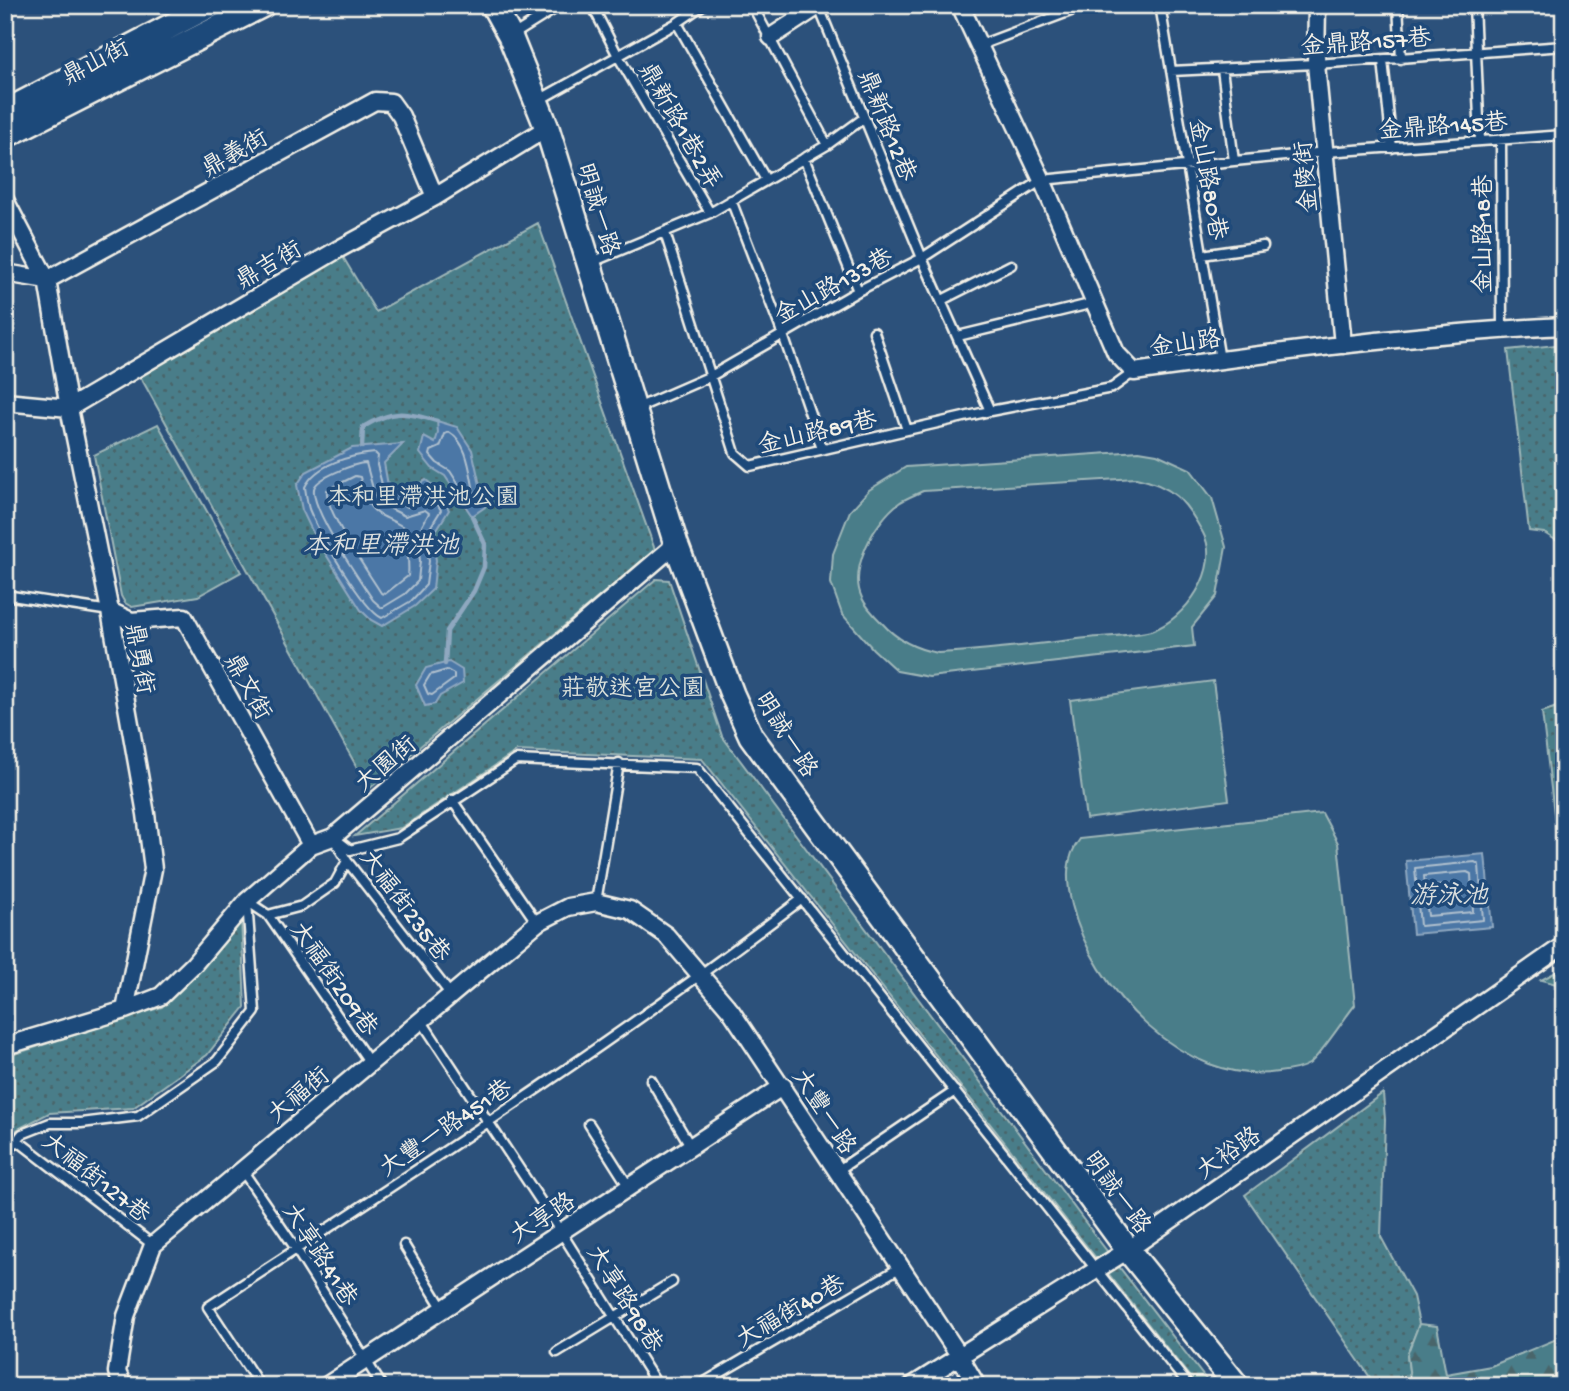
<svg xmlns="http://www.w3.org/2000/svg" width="1569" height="1391" viewBox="0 0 1569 1391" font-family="'Gochi Hand','LXGW WenKai TC',sans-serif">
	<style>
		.grass { fill: url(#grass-dots); stroke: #9fb7b8; stroke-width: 2 }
		.forest { fill: url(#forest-firs); stroke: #9fb7b8; stroke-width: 2 }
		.pitch { fill: #4a7d89; stroke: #9fb7b8; stroke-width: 2; fill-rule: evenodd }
		.water { fill: #4b77a6; stroke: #8fa8c0; stroke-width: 2 }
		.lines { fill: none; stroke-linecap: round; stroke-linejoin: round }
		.shore { stroke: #b0c0ce; stroke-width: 2 }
		.stream { stroke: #8fa8c0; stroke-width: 4.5 }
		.lane-casing { stroke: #f4f1e8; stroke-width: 13 }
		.street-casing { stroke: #f4f1e8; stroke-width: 21 }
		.secondary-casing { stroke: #f4f1e8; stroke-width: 28 }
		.lane { stroke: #1f4a7a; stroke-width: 8 }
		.street { stroke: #1f4a7a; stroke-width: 16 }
		.secondary { stroke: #1f4a7a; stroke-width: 23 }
		.labels { text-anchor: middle; stroke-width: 7; stroke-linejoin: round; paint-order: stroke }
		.street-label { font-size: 24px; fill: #f4f1e8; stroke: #1f4a7a }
		.park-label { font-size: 24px; fill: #dae0da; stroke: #1f4a7a }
		.water-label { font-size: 26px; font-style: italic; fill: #dbdfde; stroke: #1f4a7a }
	</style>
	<defs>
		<pattern id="grass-dots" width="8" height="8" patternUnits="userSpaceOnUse" patternTransform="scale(1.75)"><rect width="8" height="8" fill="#4a7d89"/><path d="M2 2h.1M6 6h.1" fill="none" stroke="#4a656b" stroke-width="1.8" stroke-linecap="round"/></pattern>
		<pattern id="forest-firs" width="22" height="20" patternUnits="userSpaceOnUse" patternTransform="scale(1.75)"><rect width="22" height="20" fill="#4a7d89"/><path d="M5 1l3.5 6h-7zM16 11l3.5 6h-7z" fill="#4a656b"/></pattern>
	</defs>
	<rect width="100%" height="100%" fill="#2c517b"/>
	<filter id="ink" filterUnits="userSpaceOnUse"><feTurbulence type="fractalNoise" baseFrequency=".0143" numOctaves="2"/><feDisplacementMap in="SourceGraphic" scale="14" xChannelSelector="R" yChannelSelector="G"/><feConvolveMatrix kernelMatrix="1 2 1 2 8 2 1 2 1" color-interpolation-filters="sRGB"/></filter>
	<g filter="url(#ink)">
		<path class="grass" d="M538 223 655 550 369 789 140 376 343 257 376 312Z
			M1564 344V545L1544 533 1529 531 1508 350Z
			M158 424 241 572 198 596 132 607 125 603 121 596 94 455Z
			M656 579 669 580 722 736 1100 1242 1211 1386H1197L702 759 517 751 401 828 355 836Z
			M1564 701V899L1542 712 1554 708Z
			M241 916 245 1007 207 1055 133 1108 49 1113 18 1129 5 1141V1057L162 1007Z
			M1564 968V986L1541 980Z
			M1383 1093 1385 1120 1381 1237 1413 1296 1419 1324 1407 1355 1411 1386H1376L1245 1195Z"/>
		<path class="forest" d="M1419 1324 1437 1326 1446 1374 1491 1366 1564 1336V1386H1411L1407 1355Z"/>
		<path class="pitch" d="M1139 451 1157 454 1190 469 1212 498 1226 547 1217 596 1192 627 1194 646 929 677 897 671 873 649 842 614 831 583 833 554 850 511 869 490 906 467ZM1136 478C1173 486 1185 500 1203 533 1222 568 1185 620 1151 631 1133 636 1106 636 1087 638 1037 644 988 651 938 653 915 649 897 640 882 623 875 616 866 607 862 598 848 569 875 521 899 503 906 498 915 495 923 491Z
			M1213 681 1229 800 1086 819 1070 700Z
			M1322 813 1338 843 1355 1005C1345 1017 1320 1056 1309 1064 1301 1069 1288 1071 1278 1072 1185 1087 1092 989 1072 905 1066 881 1065 858 1080 839Z"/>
		<path class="water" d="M437 421 457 427 472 450 485 507 472 516 445 476 432 468 420 453 424 437 435 443 438 433Z
			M403 444 384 463 389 491 408 500 420 495 418 484 426 480 438 490 449 510 432 537 436 560 433 589 415 606 382 626 371 620 361 610 315 537 302 510 297 485 306 472 352 448Z
			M449 662 462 670 463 683 440 696 435 704 425 706 416 685 426 668Z
			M1485 854 1492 927 1413 934 1406 861Z"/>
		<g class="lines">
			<path class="shore" d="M449 432C469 443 470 476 475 496L472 500 468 499 450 471 437 463 430 455 431 451 440 447 445 434Z
				M375 453 378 456 377 465 385 496 408 507 423 502 431 494 441 510 425 536 429 561 426 585 411 601 382 618C363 610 318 531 309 509 307 502 306 494 305 487 316 464 351 455 375 453Z
				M366 463 375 496 381 504 405 516 425 510 429 513 417 535 420 561 418 581 405 594 382 608 373 600C360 580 311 510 314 489 315 478 356 463 366 463Z
				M355 476 360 477C369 519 376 510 407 529 405 545 410 560 408 576L385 594 381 593C368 572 324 510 327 490Z
				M447 670 454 674V679L432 695 428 694 424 685 430 675Z
				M1475 862 1479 865 1483 920 1420 926 1415 868Z
				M1467 872 1471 874 1473 912 1428 916 1424 876Z
				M1460 884 1462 903 1437 905 1436 886Z"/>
			<path class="stream" d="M362 447 363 427C393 409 404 412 437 421
				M445 664 447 631 474 591 484 567 485 544 472 516"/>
			<defs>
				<path id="lane" d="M592 5 618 56 710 213
					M752 5 827 145
					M818 5 922 258 990 411
					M1160 5 1220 360
					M1398 5 1401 59
					M1474 5 1480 141
					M677 23 766 180
					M513 35 561 5
					M980 45 1087 5
					M1383 60 1392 148
					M1222 69 1234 161
					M1171 71 1316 64 1564 46
					M539 100 677 23 703 5
					M1501 140 1502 329
					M804 158 858 291
					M731 200 783 335 822 449
					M665 233 735 453 750 466 990 411 1112 388 1134 372
					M1202 255 1263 246
					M592 262 710 213 827 145 864 118
					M942 300 1011 265
					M874 332 907 430
					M958 336 1094 303
					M635 409 711 376 858 291 922 258 1042 180 1326 152 1564 135
					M5 595 110 611
					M452 800 537 923
					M333 837 350 850 398 838 516 760 697 768 1189 1386
					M335 841 347 861 451 995
					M596 902 619 763
					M268 915 370 1063
					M421 1020 561 1232 658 1386
					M651 1080 691 1147
					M589 1124 629 1187
					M17 1140 153 1245
					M242 1170 296 1249 382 1386
					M837 1171 955 1091
					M5 1179 6 1154 22 1134 50 1123H81L138 1116 217 1061 255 1012 247 901 268 915 302 906 335 883 347 861
					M404 1245 443 1309
					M557 1352 672 1282
					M260 1386 208 1307C409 1175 611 1045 802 899
					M698 1386 901 1267"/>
				<path id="street" d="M960 5 1042 180 1116 353 1134 372C1277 352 1420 333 1564 326
					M1317 5 1316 64 1343 345
					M771 37 820 5
					M5 200 47 280 69 408 110 611 146 814 153 869 125 1010 5 1046
					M5 273 47 280 375 101 391 102 401 116 435 197
					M5 402 69 408 337 250 435 197 547 128
					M110 611 131 621 184 617 311 845
					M125 1010 161 996 194 964 247 901 311 845 333 837 676 544
					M123 1386 117 1372 126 1316 153 1245 537 923 568 907 596 902 630 910 666 935 731 1011 959 1355 977 1386
					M326 1386 783 1086
					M912 1386 1128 1250 1564 945"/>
				<path id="secondary" d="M493 5 510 36 547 128 676 544 732 694 751 736 1128 1250 1237 1386
					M5 112 211 5
					M5 136 263 5"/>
			</defs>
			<use href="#lane" class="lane-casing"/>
			<use href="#street" class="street-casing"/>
			<use href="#secondary" class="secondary-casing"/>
			<use href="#lane" class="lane"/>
			<use href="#street" class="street"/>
			<use href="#secondary" class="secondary"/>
		</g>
	</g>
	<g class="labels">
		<g class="street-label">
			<text transform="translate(1366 41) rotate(-4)" y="8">金鼎路157巷</text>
			<text transform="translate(95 61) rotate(-27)" y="8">鼎山街</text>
			<text transform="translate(681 125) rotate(60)" y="8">鼎新路1巷2弄</text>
			<text transform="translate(888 125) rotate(68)" y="8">鼎新路12巷</text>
			<text transform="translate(1443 125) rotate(-4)" y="8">金鼎路145巷</text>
			<text transform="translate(234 152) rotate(-29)" y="8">鼎義街</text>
			<text transform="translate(1305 177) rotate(-95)" y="8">金陵街</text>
			<text transform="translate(1209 179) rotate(80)" y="8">金山路80巷</text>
			<text transform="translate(599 209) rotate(73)" y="8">明誠一路</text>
			<text transform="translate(1482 234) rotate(-90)" y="8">金山路18巷</text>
			<text transform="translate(268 264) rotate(-30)" y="8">鼎吉街</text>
			<text transform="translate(833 285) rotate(-29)" y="8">金山路133巷</text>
			<text transform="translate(1185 342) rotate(-8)" y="8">金山路</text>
			<text transform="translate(817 431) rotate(-13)" y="8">金山路89巷</text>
			<text transform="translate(141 658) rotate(80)" y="8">鼎勇街</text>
			<text transform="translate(249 686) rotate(61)" y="8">鼎文街</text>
			<text transform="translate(787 734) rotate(58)" y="8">明誠一路</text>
			<text transform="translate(385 763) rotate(-40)" y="8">大園街</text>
			<text transform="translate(406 905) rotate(53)" y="8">大福街235巷</text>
			<text transform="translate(335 978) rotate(55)" y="8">大福街209巷</text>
			<text transform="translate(298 1094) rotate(-40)" y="8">大福街</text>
			<text transform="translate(825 1111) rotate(57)" y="8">大豐一路</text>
			<text transform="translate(445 1127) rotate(-34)" y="8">大豐一路451巷</text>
			<text transform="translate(1228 1152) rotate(-35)" y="8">大裕路</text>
			<text transform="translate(97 1177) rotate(38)" y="8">大福街127巷</text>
			<text transform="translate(1118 1192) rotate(54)" y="8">明誠一路</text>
			<text transform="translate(542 1217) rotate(-33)" y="8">大享路</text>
			<text transform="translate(321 1254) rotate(57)" y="8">大享路41巷</text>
			<text transform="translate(626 1298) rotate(58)" y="8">大享路98巷</text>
			<text transform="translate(790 1310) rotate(-30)" y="8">大福街40巷</text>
		</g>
		<g class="park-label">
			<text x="423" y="504">本和里滯洪池公園</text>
			<text x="633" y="695">莊敬迷宮公園</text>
		</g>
		<g class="water-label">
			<text x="381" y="553">本和里滯洪池</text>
			<text x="1449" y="903">游泳池</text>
		</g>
	</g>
	<rect width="1569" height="1391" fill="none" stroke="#1f4a7a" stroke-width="28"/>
	<rect x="14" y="14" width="1541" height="1363" fill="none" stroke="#f4f1e8" stroke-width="2.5" filter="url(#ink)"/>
</svg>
